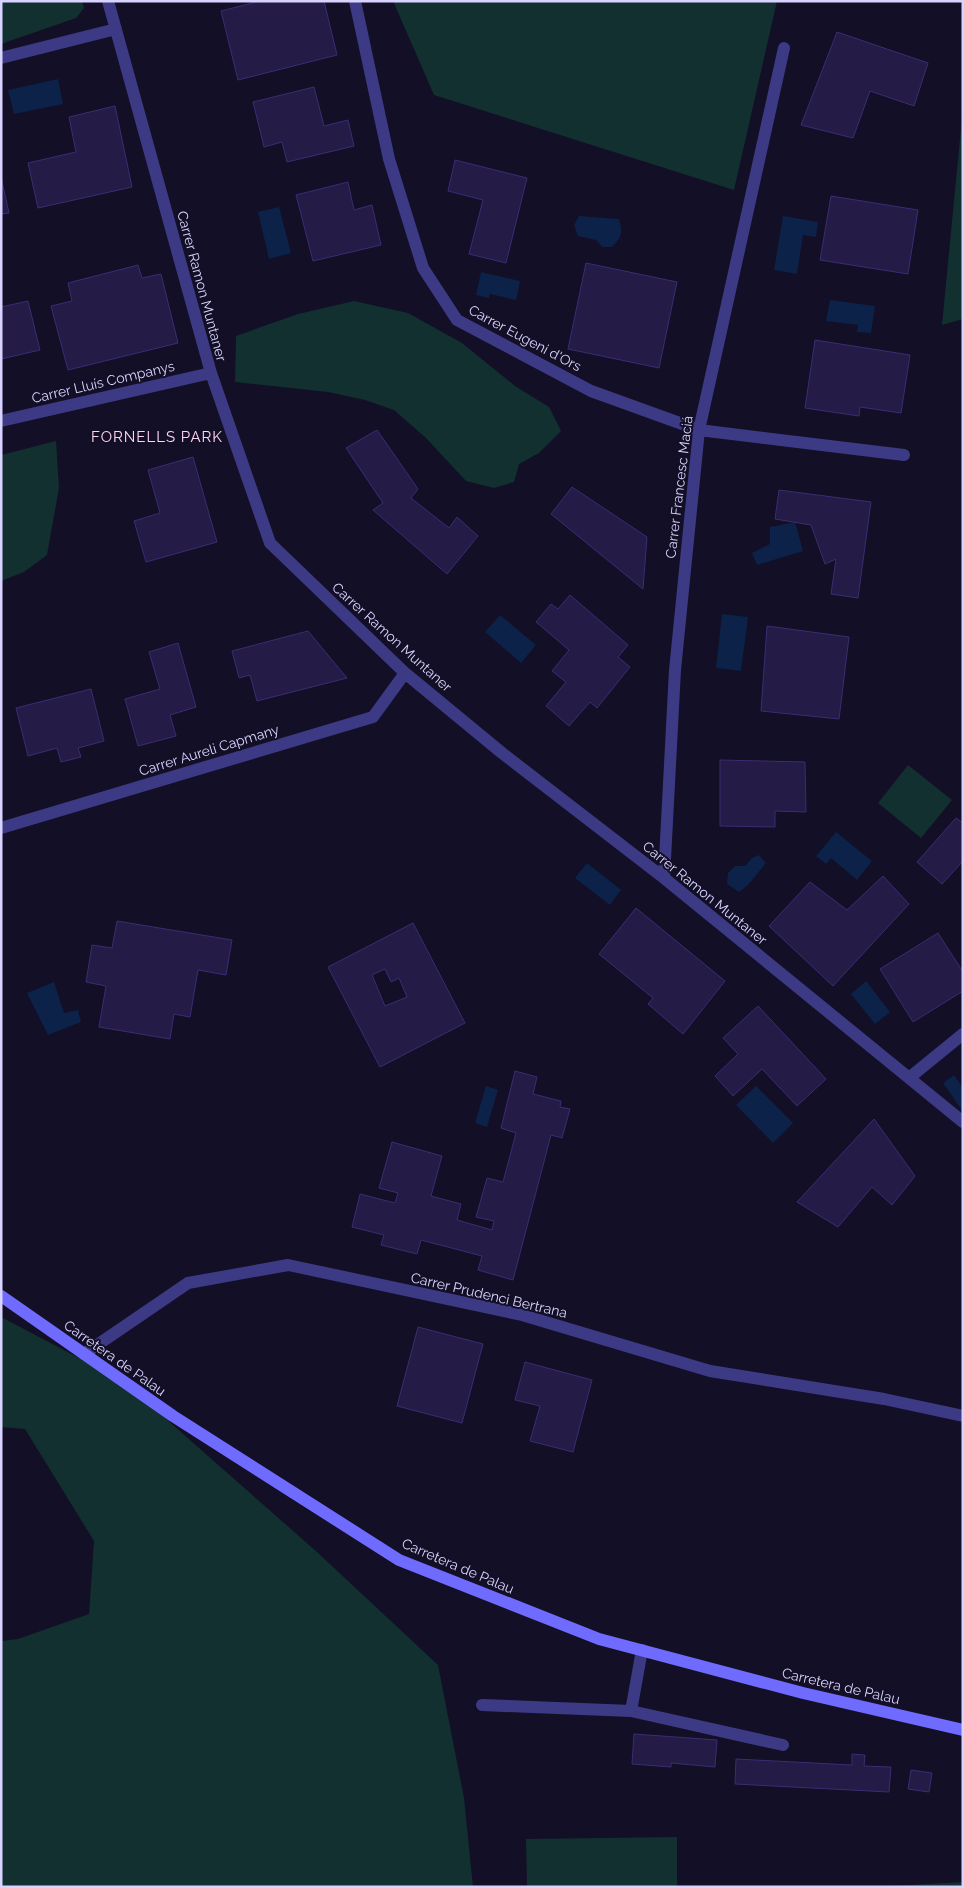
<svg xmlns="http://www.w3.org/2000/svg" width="964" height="1888" viewBox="0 0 964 1888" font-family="Raleway,sans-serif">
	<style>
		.green { fill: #12302f }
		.water { fill: #0c2248 }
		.building { fill: #241b47; stroke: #3b2d73; fill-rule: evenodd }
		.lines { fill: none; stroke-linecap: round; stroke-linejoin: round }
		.lane { stroke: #3d3a85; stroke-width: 12 }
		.street { stroke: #3d3a85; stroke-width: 12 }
		.secondary { stroke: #6f6bff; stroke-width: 12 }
		.labels { text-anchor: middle; stroke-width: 4; stroke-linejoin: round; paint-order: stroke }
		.street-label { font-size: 14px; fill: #d9d4ff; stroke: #130f26 }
		.neighbourhood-label { font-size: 15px; letter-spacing: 1px; fill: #ffd6f0; stroke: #130f26 }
	</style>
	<rect width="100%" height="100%" fill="#130f26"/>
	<path class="green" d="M1 1H82L84 8 76 18 1 44Z
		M393 1H777L734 190 434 95Z
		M963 108V319L942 325Z
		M354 301 408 313 462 343 515 386 549 407 561 431 539 453 519 464 514 482 494 488 466 481 426 438 394 410 365 400 328 392 235 382 236 336 298 314Z
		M56 441 59 488 47 555 24 572 1 581V455Z
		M908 765 952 800 921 838 878 803Z
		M1 1317 123 1381 317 1552 438 1665 464 1798 473 1887H1V1641L18 1639 89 1614 94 1541 25 1429 1 1427Z
		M677 1837V1887H527L526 1839Z
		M963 1882V1887H874Z"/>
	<path class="water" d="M58 79 63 104 14 114 8 90Z
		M279 207 291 253 269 259 258 212Z
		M579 216 619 219C623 232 622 237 612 247H602L596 240 578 236 574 225Z
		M783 216 818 222 816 237 803 235 797 274 774 270Z
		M481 272 520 281 516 300 490 294 489 298 476 295Z
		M830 300 875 306 871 333 857 332 858 325 826 321Z
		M795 522 803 551 757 565 752 553 770 544V527Z
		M722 614 748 617 741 671 716 668Z
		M500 615 536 645 521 663 485 632Z
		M836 832 872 861 857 880 831 858 826 864 816 856Z
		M759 855 766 863 748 885 739 892 727 884 728 873 735 866H745L752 858Z
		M587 863 621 890 610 905 575 878Z
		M866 981 890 1012 875 1024 851 994Z
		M54 982 64 1013 78 1010 81 1022 48 1035 27 993Z
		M954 1075 963 1088V1112L943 1083Z
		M486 1086 498 1090 487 1127 475 1123Z
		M756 1086 793 1123 773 1143 736 1105Z"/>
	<path class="building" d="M260 1H324L337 55 238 80 221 11Z
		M837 32 928 63 914 106 870 91 853 138 801 125Z
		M314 87 324 126 348 120 354 146 287 162 282 142 264 147 253 102Z
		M115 106 132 187 38 208 28 163 76 152 69 117Z
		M455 160 527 178 506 263 469 254 483 200 448 191Z
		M1 177 9 213 1 214Z
		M348 182 354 210 372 205 381 245 313 261 296 195Z
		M831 196 918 210 908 274 820 260Z
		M586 263 677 282 659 368 568 349Z
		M138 265 142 278 161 274 178 343 68 370 51 306 72 301 68 283Z
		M28 301 40 350 1 359V307Z
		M815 340 910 355 901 413 860 407 859 416 805 408Z
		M377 430 418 489 411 498 449 528 457 517 478 536 447 574 373 510 383 503 346 448Z
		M193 457 217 542 146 562 134 521 160 513 148 470Z
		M572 487 647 537 643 589 551 514Z
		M779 490 871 502 858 598 831 594 836 559 825 564 811 525 775 519Z
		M570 595 628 645 618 657 630 667 597 708 590 702 569 726 546 706 566 682 552 671 569 650 536 622 551 604 558 609Z
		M767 626 849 637 839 719 761 711Z
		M308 631 347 678 257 701 250 675 239 678 232 651Z
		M178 643 196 707 170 715 176 736 138 746 125 699 160 689 149 652Z
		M91 689 104 741 78 748 81 757 61 762 57 748 28 756 16 708Z
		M720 760 805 762 806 812 775 811V827L720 826Z
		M956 818 963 823V861L942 884 917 862Z
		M883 876 909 904 833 986 769 926 810 882 847 910Z
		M636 908 725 981 683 1034 648 1004 653 998 599 954Z
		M117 921 232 940 226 975 198 970 190 1017 174 1014 170 1039 99 1027 106 986 86 982 92 945 112 948Z
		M413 923 465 1023 380 1067 328 967ZM385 969 391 982 399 978 407 997 385 1006 372 975Z
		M938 933 963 972V991L913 1022 880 969Z
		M758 1006 826 1079 797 1106 762 1069 733 1096 715 1076 738 1054 723 1038Z
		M515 1071 537 1077 533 1094 561 1101 560 1107 570 1109 562 1138 551 1135 513 1280 478 1270 482 1256 421 1240 417 1254 381 1245 384 1235 352 1227 360 1194 395 1203 398 1193 379 1188 392 1142 442 1156 431 1196 461 1204 457 1220 492 1230 494 1221 476 1217 487 1178 503 1182 516 1133 501 1128Z
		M874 1119 915 1176 892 1205 872 1187 838 1227 797 1202Z
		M418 1327 483 1344 462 1423 397 1406Z
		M525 1362 592 1380 573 1452 530 1441 540 1406 515 1400Z
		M634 1734 717 1740 715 1767 671 1763V1767L632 1764Z
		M852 1754 865 1755 864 1766 891 1767 889 1792 735 1784 736 1759 852 1765Z
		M911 1770 932 1773 929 1792 908 1789Z"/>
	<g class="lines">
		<path class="lane" d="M482 1705 631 1711 783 1745
			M631 1711 642 1650"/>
		<path class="street" d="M108 1 211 373 270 543 405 673 502 753 664 878 963 1122
			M355 1 389 159 423 268 457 320 591 391 699 430 904 455
			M1 58 116 29
			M1 421 211 373
			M1 828 373 717 405 673
			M664 878 675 670 699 430 784 48
			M909 1078 963 1034
			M84 1354 188 1283 288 1265 522 1315 710 1371 884 1399 963 1416"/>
		<path class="secondary" d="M1 1296 173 1416 399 1560 599 1639 803 1693 963 1730"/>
	</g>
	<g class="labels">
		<g class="street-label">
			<text transform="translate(202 286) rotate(75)" y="5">Carrer Ramon Muntaner</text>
			<text transform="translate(525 338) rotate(28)" y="5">Carrer Eugeni d'Ors</text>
			<text transform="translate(103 382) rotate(-13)" y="5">Carrer Lluís Companys</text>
			<text transform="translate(679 487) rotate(-83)" y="5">Carrer Francesc Maciá</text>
			<text transform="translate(392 637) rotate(42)" y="5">Carrer Ramon Muntaner</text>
			<text transform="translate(209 750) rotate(-17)" y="5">Carrer Aureli Capmany</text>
			<text transform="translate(705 893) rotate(39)" y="5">Carrer Ramon Muntaner</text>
			<text transform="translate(489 1295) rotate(13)" y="5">Carrer Prudenci Bertrana</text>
			<text transform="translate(115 1358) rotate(35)" y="5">Carretera de Palau</text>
			<text transform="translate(458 1566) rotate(23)" y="5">Carretera de Palau</text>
			<text transform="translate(841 1686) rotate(13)" y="5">Carretera de Palau</text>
		</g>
		<g class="neighbourhood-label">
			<text x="157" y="442">FORNELLS PARK</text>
		</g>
	</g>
	<rect width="964" height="1888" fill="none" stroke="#d9d4ff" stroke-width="5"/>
</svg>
